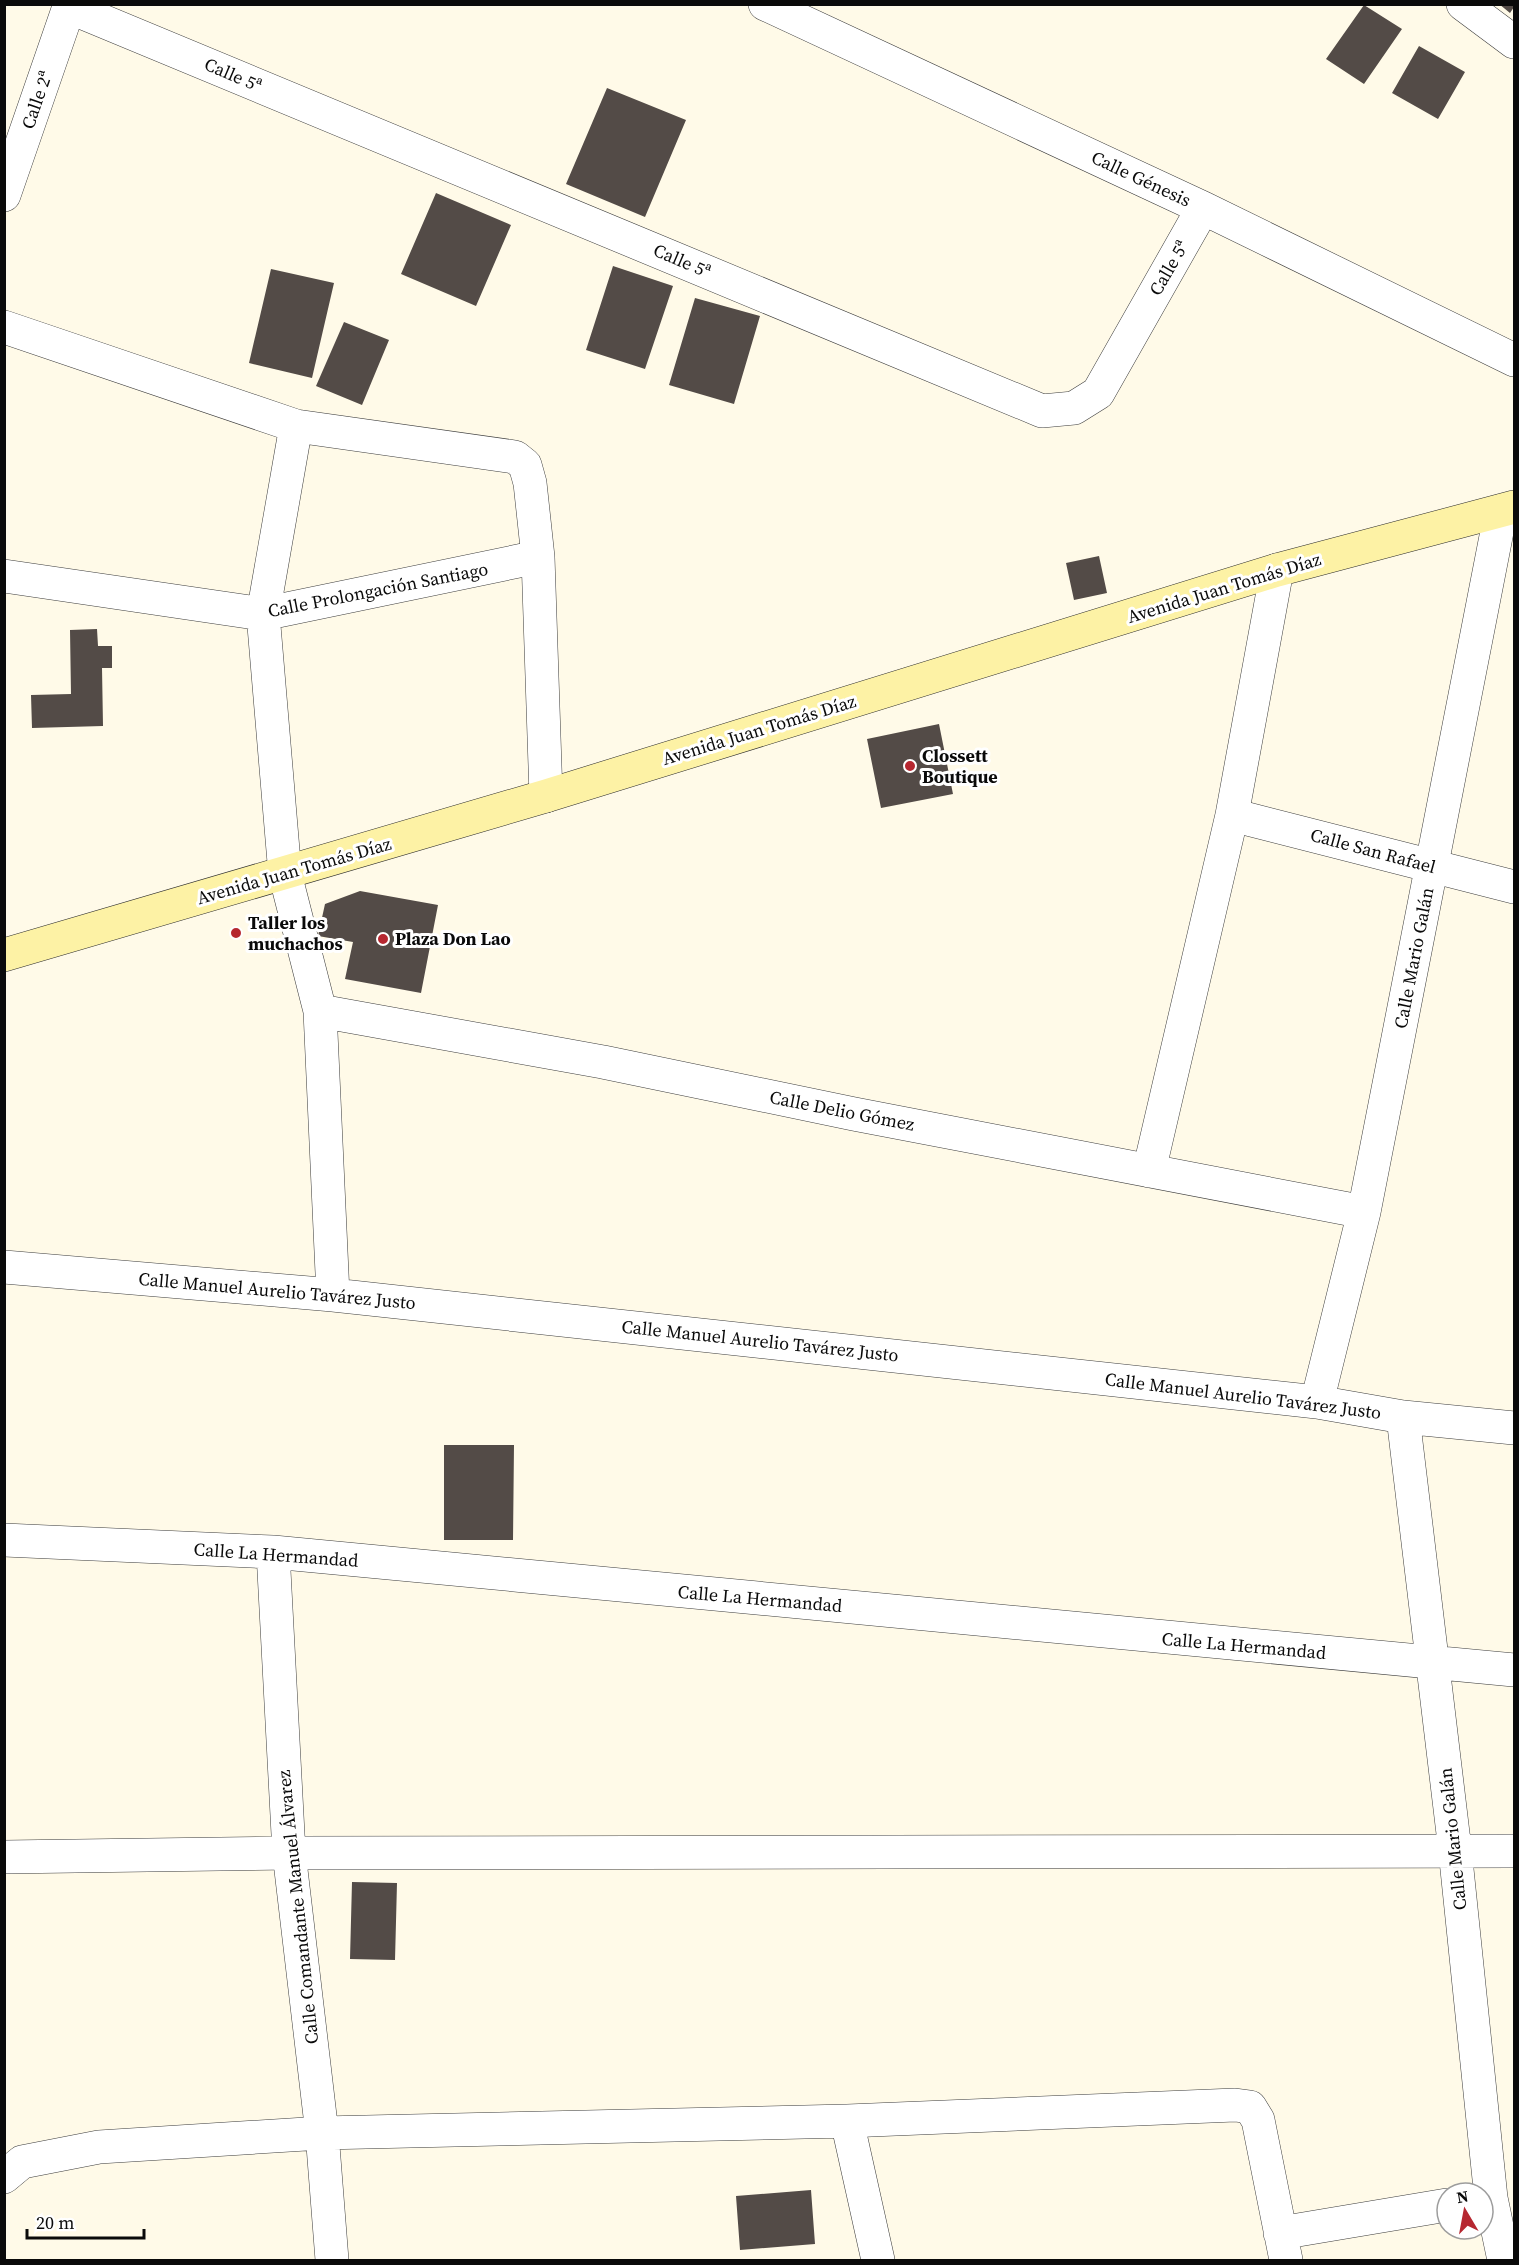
<svg xmlns="http://www.w3.org/2000/svg" width="1519" height="2265" viewBox="0 0 1519 2265" font-family="'Source Serif 4',serif">
	<style>
		.building { fill: #534b47 }
		.lines { fill: none; stroke-linecap: round; stroke-linejoin: round }
		.street-casing { stroke: #3d3d3d; stroke-width: 34 }
		.secondary-casing { stroke: #2c2c2c; stroke-width: 34 }
		.street { stroke: #fff; stroke-width: 33 }
		.secondary { stroke: #fdf2a5; stroke-width: 33 }
		.poi-dot { fill: #b62730; stroke: #fff; stroke-width: 2 }
		.labels { text-anchor: middle; stroke-width: 6; stroke-linejoin: round; paint-order: stroke }
		.street-label { font-size: 18px; fill: #0a0a0a; stroke: #fff }
		.poi-label { font-size: 18px; font-weight: bold; fill: #0a0a0a; stroke: #fff; text-anchor: start }
	</style>
	<rect width="100%" height="100%" fill="#fffae8"/>
	<path class="building" d="M1499 4H1514V7L1510 13Z
		M1364 5 1402 29 1364 84 1326 59Z
		M1419 46 1465 72 1438 119 1392 93Z
		M607 88 686 120 645 217 566 184Z
		M436 193 511 225 476 306 401 274Z
		M613 266 673 286 645 369 586 350Z
		M271 269 334 283 312 378 249 363Z
		M695 298 760 316 734 404 669 385Z
		M344 322 389 340 362 405 316 386Z
		M1099 556 1107 593 1074 600 1066 563Z
		M97 629 98 646H112V668H102L103 726 32 728 31 695 71 694 70 630Z
		M939 724 953 794 881 808 867 739Z
		M360 891 438 905 421 993 345 979 353 942 318 936 325 904Z
		M444 1445H514L513 1540H444Z
		M352 1882 397 1883 395 1960 350 1959Z
		M811 2190 815 2244 740 2250 736 2196Z"/>
	<g class="lines">
		<defs>
			<path id="street" d="M765 4 1203 208 1514 360
				M1463 4 1514 42
				M69 7 1042 411 1074 408 1098 393 1203 208
				M4 195 70 4
				M4 327 296 426 515 457 525 465 530 483 538 557 546 796
				M296 426 263 614 285 874 320 1011 333 1295
				M4 576 263 614 538 557
				M1232 815 1514 887
				M320 1011 603 1062 854 1114 1364 1212
				M1149 1171 1232 815 1277 570
				M4 1267 333 1295 1317 1402 1403 1417 1514 1428
				M1317 1402 1364 1212 1501 511
				M1403 1417 1455 1850 1491 2198 1504 2260
				M4 1540 273 1552 1514 1670
				M273 1552 289 1853 322 2133 332 2260
				M4 1857 289 1853 1514 1851
				M847 2121 878 2260
				M4 2177 22 2162 99 2147 322 2133 847 2121 1235 2105 1250 2107 1258 2120 1286 2260
				M1280 2233 1447 2205"/>
			<path id="secondary" d="M4 955 546 796 1277 570 1514 507"/>
		</defs>
		<use href="#street" class="street-casing"/>
		<use href="#secondary" class="secondary-casing"/>
		<use href="#street" class="street"/>
		<use href="#secondary" class="secondary"/>
	</g>
	<g class="poi-dot">
		<circle cx="910" cy="766" r="6"/>
		<circle cx="236" cy="933" r="6"/>
		<circle cx="383" cy="939" r="6"/>
	</g>
	<g class="labels">
		<g class="street-label">
			<text transform="translate(233 75) rotate(23)" y="6">Calle 5ª</text>
			<text transform="translate(37 100) rotate(-71)" y="6">Calle 2ª</text>
			<text transform="translate(1141 179) rotate(25)" y="6">Calle Génesis</text>
			<text transform="translate(682 261) rotate(23)" y="6">Calle 5ª</text>
			<text transform="translate(1169 268) rotate(-60)" y="6">Calle 5ª</text>
			<text transform="translate(1224 588) rotate(-17)" y="6">Avenida Juan Tomás Díaz</text>
			<text transform="translate(378 590) rotate(-11)" y="6">Calle Prolongación Santiago</text>
			<text transform="translate(759 730) rotate(-17)" y="6">Avenida Juan Tomás Díaz</text>
			<text transform="translate(1373 851) rotate(15)" y="6">Calle San Rafael</text>
			<text transform="translate(294 871) rotate(-16)" y="6">Avenida Juan Tomás Díaz</text>
			<text transform="translate(1414 958) rotate(-79)" y="6">Calle Mario Galán</text>
			<text transform="translate(842 1111) rotate(11)" y="6">Calle Delio Gómez</text>
			<text transform="translate(277 1291) rotate(5)" y="6">Calle Manuel Aurelio Tavárez Justo</text>
			<text transform="translate(760 1341) rotate(6)" y="6">Calle Manuel Aurelio Tavárez Justo</text>
			<text transform="translate(1243 1396) rotate(7)" y="6">Calle Manuel Aurelio Tavárez Justo</text>
			<text transform="translate(276 1555) rotate(4)" y="6">Calle La Hermandad</text>
			<text transform="translate(760 1599) rotate(5)" y="6">Calle La Hermandad</text>
			<text transform="translate(1244 1646) rotate(5)" y="6">Calle La Hermandad</text>
			<text transform="translate(1453 1839) rotate(-96)" y="6">Calle Mario Galán</text>
			<text transform="translate(298 1907) rotate(-96)" y="6">Calle Comandante Manuel Álvarez</text>
		</g>
		<g class="poi-label">
			<text x="922" y="762">Clossett<tspan x="922" dy="21">Boutique</tspan></text>
			<text x="248" y="929">Taller los<tspan x="248" dy="21">muchachos</tspan></text>
			<text x="395" y="945">Plaza Don Lao</text>
		</g>
	</g>
	<rect width="1519" height="2265" fill="none" stroke="#0a0a0a" stroke-width="12"/>
	<g transform="translate(1465 2211) rotate(350)"><circle r="28" fill="#ffffff" stroke="#9d9d9d" stroke-width="1.5"/>
	<path d="M0-4.5L10 22L0 15L-10 22Z" fill="#b62730"/>
	<text y="-9" font-size="16" font-weight="bold" text-anchor="middle" fill="#0a0a0a">N</text>
	</g>
	<path d="M27 2229v9h117v-9" fill="none" stroke="#0a0a0a" stroke-width="3"/>
	<text x="36" y="2229" font-size="18" fill="#0a0a0a" stroke="#ffffff" stroke-width="4.5" paint-order="stroke">20 m</text>
</svg>
